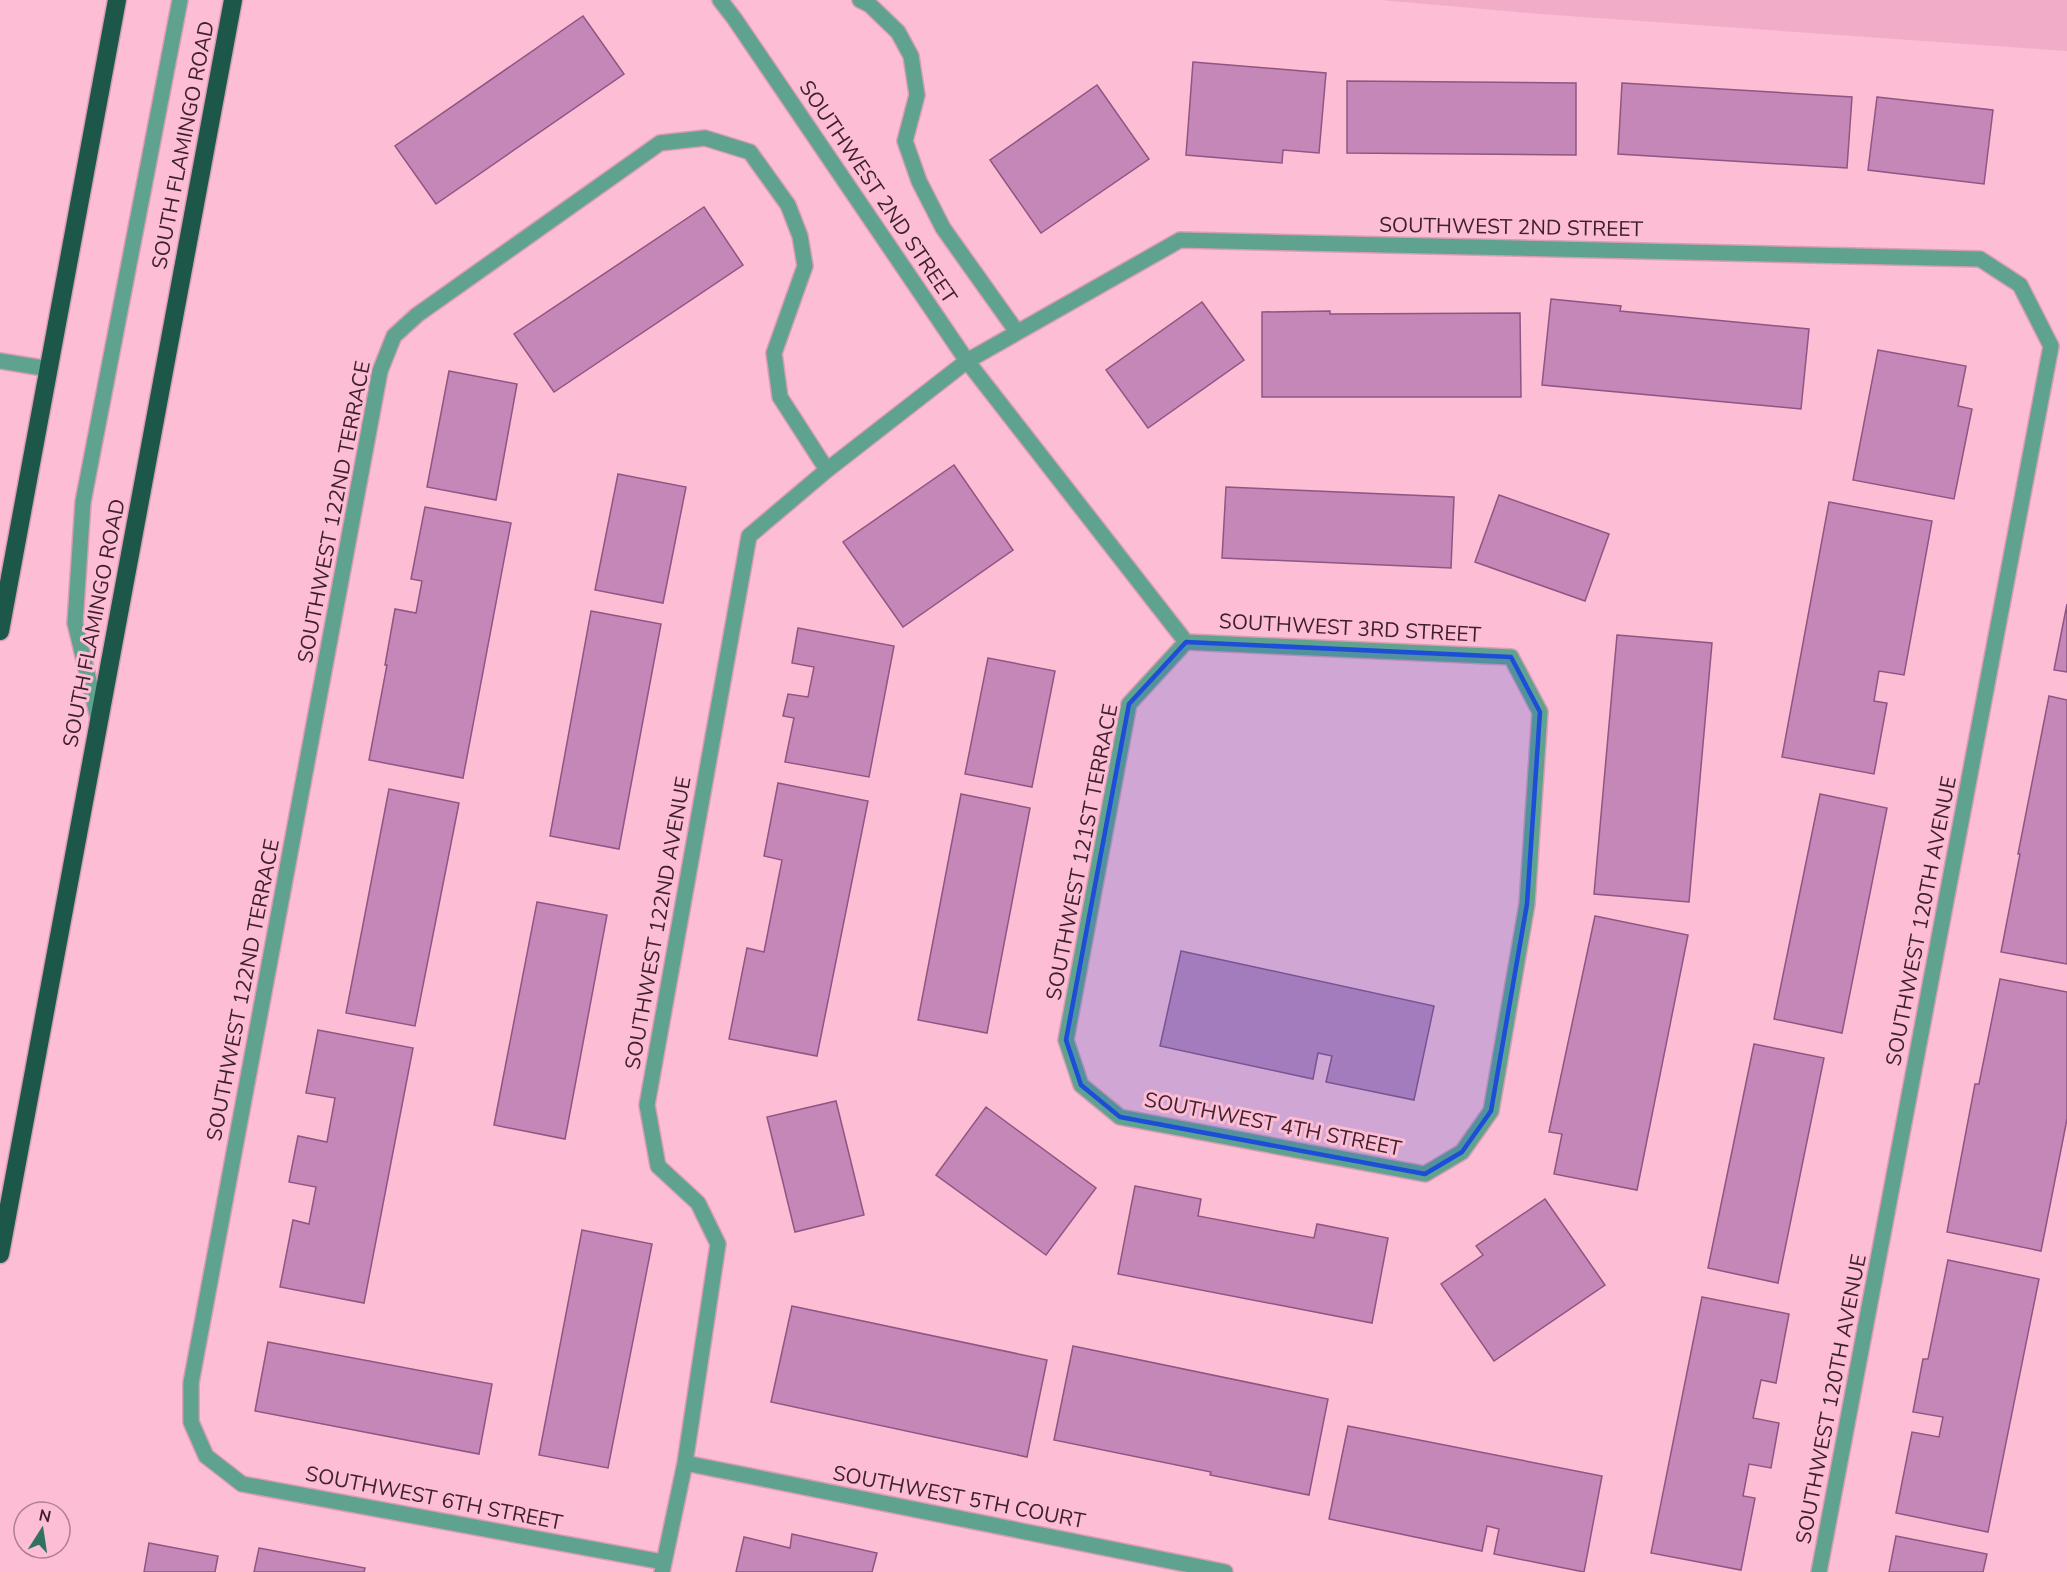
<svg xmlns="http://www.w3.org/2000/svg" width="2067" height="1572" viewBox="0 0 2067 1572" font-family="'Nunito Sans',sans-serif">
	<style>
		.built { fill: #f1adc7 }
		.building { fill: #c587b7; stroke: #8f5583; stroke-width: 1.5 }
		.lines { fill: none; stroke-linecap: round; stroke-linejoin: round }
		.minor-casing { stroke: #d79eb3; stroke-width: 18 }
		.highway-casing { stroke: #d79eb3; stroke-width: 21 }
		.minor { stroke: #5fa290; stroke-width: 15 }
		.highway { stroke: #1c574a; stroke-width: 18 }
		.marked { fill: #1d4ed8; fill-opacity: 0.2; stroke: #1d4ed8; stroke-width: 4.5; stroke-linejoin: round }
		.labels { text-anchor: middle; stroke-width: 6; stroke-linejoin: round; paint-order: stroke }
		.street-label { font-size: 21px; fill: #3f212d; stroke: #fdbdd4 }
	</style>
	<rect width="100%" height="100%" fill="#fdbdd4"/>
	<path class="built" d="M1380 0H2067V51L1540 14Z"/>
	<path class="building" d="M583 16 624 74 436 204 395 146Z
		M1193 62 1326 73 1319 153 1283 150 1282 163 1186 155Z
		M1347 81 1576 83V155L1347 153Z
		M1622 83 1852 97 1847 168 1618 154Z
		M1097 85 1149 159 1041 233 990 160Z
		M1877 97 1993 110 1984 184 1868 170Z
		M704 207 743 265 554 392 514 334Z
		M1551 299 1621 306 1620 311 1809 329 1801 409 1542 385Z
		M1202 302 1244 360 1148 428 1106 370Z
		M1330 311V314L1520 313 1521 397H1262V312Z
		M1878 350 1966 366 1958 406 1972 409 1954 499 1853 480Z
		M449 371 517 384 496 500 427 487Z
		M954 465 1013 550 903 627 843 542Z
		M618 474 686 487 663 603 595 590Z
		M1226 487 1454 497 1451 568 1222 558Z
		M1499 495 1609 534 1585 601 1475 562Z
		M1829 502 1932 521 1904 675 1879 671 1874 701 1887 703 1874 774 1782 757Z
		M425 507 511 523 463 778 369 760 387 665H385L395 609 416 613 422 581 411 579Z
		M2067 604V672L2054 670Z
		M591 611 661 624 619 849 550 836Z
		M798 628 894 646 869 777 785 762 794 718 783 716 788 694 808 697 814 667 792 663Z
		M1617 635 1712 643 1689 902 1594 894Z
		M988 658 1055 671 1032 787 965 774Z
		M2049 696 2067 700V964L2001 952 2020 854H2018Z
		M778 783 868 801 817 1056 729 1039 747 948 764 952 782 860 764 856Z
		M389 789 459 803 415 1026 346 1013Z
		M961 794 1030 808 987 1033 918 1020Z
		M1820 794 1887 808 1842 1033 1774 1019Z
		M537 902 607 915 565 1139 494 1125Z
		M1595 916 1688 935 1637 1190 1554 1174 1562 1134 1549 1132Z
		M1181 951 1434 1006 1414 1100 1326 1082 1332 1056 1318 1053 1313 1079 1160 1046Z
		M2000 979 2067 992V1119L2041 1251 1947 1232 1975 1084H1979Z
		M318 1030 413 1048 364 1303 280 1287 293 1220 309 1224 316 1187 289 1182 298 1136 327 1142 335 1098 306 1093Z
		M1754 1044 1824 1058 1778 1283 1708 1268Z
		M836 1101 864 1215 795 1232 767 1117Z
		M986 1107 1096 1188 1046 1255 936 1175Z
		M1135 1186 1201 1199 1198 1216 1314 1238 1317 1224 1388 1238 1372 1323 1118 1274Z
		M1545 1199 1605 1285 1494 1361 1441 1284 1483 1255 1476 1246Z
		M582 1230 652 1244 608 1468 539 1455Z
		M1948 1260 2039 1279 1988 1532 1896 1513 1912 1432 1939 1437 1943 1417 1913 1412 1923 1359H1928Z
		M1702 1297 1789 1314 1776 1383 1761 1380 1753 1418 1779 1423 1771 1468 1749 1464 1743 1496 1755 1498 1741 1570 1651 1553Z
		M792 1306 1047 1360 1027 1457 771 1402Z
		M268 1342 492 1384 479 1454 255 1411Z
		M1073 1346 1328 1399 1309 1495 1210 1475 1211 1472 1054 1440Z
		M1348 1426 1602 1476 1584 1572 1494 1554 1499 1529 1487 1526 1482 1551 1329 1519Z
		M792 1534 877 1553 872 1572H736L744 1537 790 1548Z
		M1896 1536 1987 1554 1983 1572H1889Z
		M149 1543 218 1556 215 1572H144Z
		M259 1548 365 1568 364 1572H254Z"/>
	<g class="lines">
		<defs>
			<path id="minor" d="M720 0 734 18 967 361 1186 642 1129 704 1066 1040 1081 1085 1120 1117 1425 1174 1462 1152 1491 1111 1527 904 1540 712 1511 657 1186 642
				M860 0 870 5 898 32 911 56 917 95 905 141 919 181 943 228 1017 332
				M0 361 49 369
				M98 718 75 623 83 502 180 0
				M685 1463 1225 1572
				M663 1562 242 1484 206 1456 191 1422V1383L380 371 394 336 417 315 660 143 705 138 750 152 788 205 800 236 805 266 774 353 780 397 827 470
				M662 1572 685 1463 718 1244 698 1203 658 1166 647 1105 749 536 827 470 967 361 1180 240 1980 259 2020 285 2051 346 1819 1572"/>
			<path id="highway" d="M0 631 117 0
				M0 1254 233 0"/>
		</defs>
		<use href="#minor" class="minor-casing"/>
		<use href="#highway" class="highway-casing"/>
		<use href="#minor" class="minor"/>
		<use href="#highway" class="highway"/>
	</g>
	<path class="marked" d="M1186 642 1511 657 1540 712 1527 904 1491 1111 1462 1152 1425 1174 1120 1117 1081 1085 1066 1040 1129 704Z"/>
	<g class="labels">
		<g class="street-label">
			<text transform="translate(183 145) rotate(-79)" y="7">SOUTH FLAMINGO ROAD</text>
			<text transform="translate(878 192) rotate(56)" y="7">SOUTHWEST 2ND STREET</text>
			<text transform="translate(1511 227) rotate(1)" y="7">SOUTHWEST 2ND STREET</text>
			<text transform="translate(334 512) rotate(-79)" y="7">SOUTHWEST 122ND TERRACE</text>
			<text transform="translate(94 623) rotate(-79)" y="7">SOUTH FLAMINGO ROAD</text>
			<text transform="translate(1350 628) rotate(3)" y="7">SOUTHWEST 3RD STREET</text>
			<text transform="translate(1082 852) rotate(-79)" y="7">SOUTHWEST 121ST TERRACE</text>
			<text transform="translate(1921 921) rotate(-79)" y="7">SOUTHWEST 120TH AVENUE</text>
			<text transform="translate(658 923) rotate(-80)" y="7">SOUTHWEST 122ND AVENUE</text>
			<text transform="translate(243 990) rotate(-79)" y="7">SOUTHWEST 122ND TERRACE</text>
			<text transform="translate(1273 1124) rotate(11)" y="7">SOUTHWEST 4TH STREET</text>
			<text transform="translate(1831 1399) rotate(-79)" y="7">SOUTHWEST 120TH AVENUE</text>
			<text transform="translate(959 1497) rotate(11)" y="7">SOUTHWEST 5TH COURT</text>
			<text transform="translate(434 1498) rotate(11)" y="7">SOUTHWEST 6TH STREET</text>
		</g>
	</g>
	<g transform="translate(42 1530) rotate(12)"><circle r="28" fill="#fdbdd4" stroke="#b17f91" stroke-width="1.5"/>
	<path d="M0-4.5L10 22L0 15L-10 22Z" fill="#307262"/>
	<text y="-9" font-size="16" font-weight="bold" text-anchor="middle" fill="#3f212d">N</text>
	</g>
</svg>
